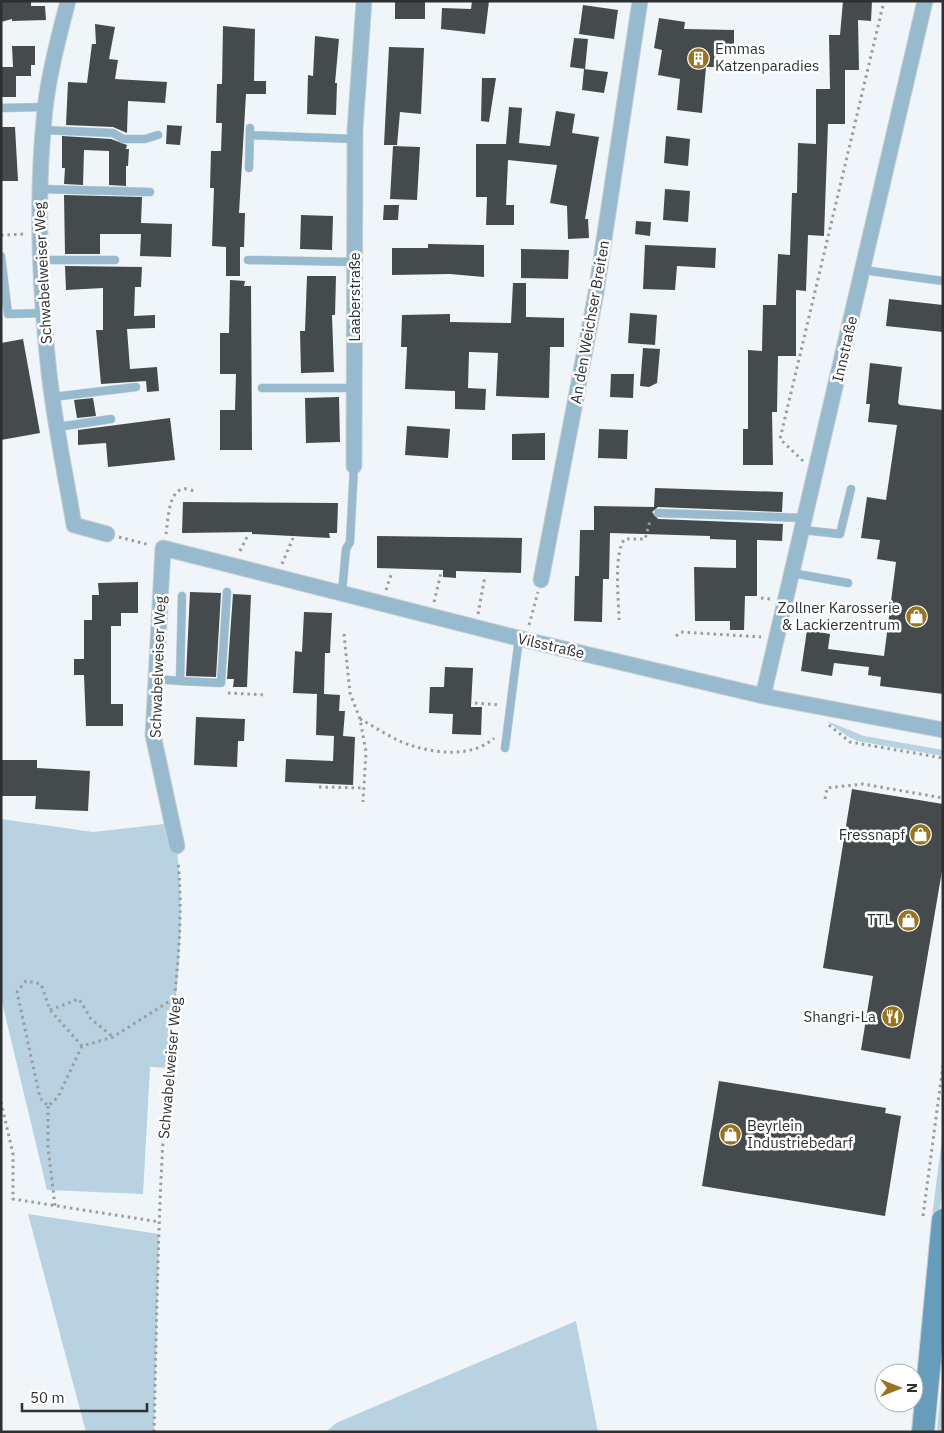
<svg xmlns="http://www.w3.org/2000/svg" width="944" height="1433" viewBox="0 0 944 1433" font-family="'IBM Plex Sans',sans-serif">
	<style>
		.green { fill: #b9d2e1 }
		.building { fill: #454a4c }
		.lines { fill: none; stroke-linecap: round; stroke-linejoin: round }
		.service-casing { stroke: #ccd1d4; stroke-width: 9 }
		.minor-casing { stroke: #ccd1d4; stroke-width: 17 }
		.secondary-casing { stroke: #ccd1d4; stroke-width: 24 }
		.path { stroke: #999d9f; stroke-width: 3; stroke-dasharray: 2.5 4; stroke-linecap: butt }
		.service { stroke: #97bacf; stroke-width: 8 }
		.minor { stroke: #97bacf; stroke-width: 15 }
		.secondary { stroke: #679dbb; stroke-width: 22 }
		.labels { text-anchor: middle; stroke-width: 5; stroke-linejoin: round; paint-order: stroke }
		.poi-label { font-size: 15px; fill: #2d2f30; stroke: #fff; text-anchor: end }
		.street-label { font-size: 15px; fill: #2d2f30; stroke: #fff }
	</style>
	<rect width="100%" height="100%" fill="#eff5f8"/>
	<path class="green" d="M827 721 864 736 943 750V756L857 741 847 736Z
		M1 819 93 832 173 823C188 909 178 982 168 1068L150 1067 143 1194 47 1190 1 998Z
		M943 1130V1180L918 1432H911L930 1233Z
		M28 1214 159 1234 154 1432H86Z
		M576 1321 598 1432H326L336 1423Z
		M943 1367V1432H937Z"/>
	<path class="building" d="M1 1H31V6H45L46 20 12 21V19L1 22Z
		M395 1H425V19H395Z
		M472 1H489L485 34 441 29 442 8 471 9Z
		M843 1H872L871 21 858 20 859 70H845V124H828L824 236 808 235 806 291 796 290V356H778L777 412H772L773 465H743V429H748V350L762 351 763 305H776L778 254 790 255 792 193H797L798 143 816 144V89H830L829 35H840Z
		M583 5 618 10 614 39 579 34Z
		M659 18 685 22 684 29 734 30V47L715 46 714 67H706L702 113 677 110 680 79 658 75 662 50 654 48Z
		M95 24 115 27 109 59 118 60 115 79 167 82 165 103 128 101 127 133 113 127 66 125 68 82 87 83 92 44H96Z
		M223 26 255 29 254 81H266V94H246L239 213H245L244 247H240V276H226V247L212 246 214 188H210L211 151H221L222 123H216L217 84H222Z
		M315 36 339 39 335 83H337L336 115 307 114 308 75 313 76Z
		M574 38 588 39 585 69 570 67Z
		M12 46H35V65H31V76H16V97H1V67H13Z
		M389 47 424 48 421 114 400 112 397 145H384Z
		M584 69 608 72 604 93 582 90Z
		M482 78H496L489 122 481 121Z
		M509 107 522 108 519 143 550 146 556 111 575 114 572 133 599 137 585 219H588L589 238 568 239 567 206 550 203 557 165 508 160 506 205H514V225H486L487 197H476V144H506Z
		M167 125 182 126 180 145 166 144Z
		M1 127H15L18 181H1Z
		M62 136 111 139 127 145 126 149H129L128 166H126V186L109 185V151L84 150 83 185 64 184 65 168H62Z
		M666 136 690 139 688 166 664 163Z
		M393 146 420 147 417 200 390 199Z
		M665 189 690 191 688 222 663 220Z
		M64 195 142 197 141 223 172 224 171 257 140 256 141 234H100V254H65Z
		M384 205H399L398 220H383Z
		M301 215 333 216 332 250 300 249Z
		M636 221 651 222 650 236 635 234Z
		M428 244 484 245V277L450 274 392 275V248H428Z
		M645 245 716 248 715 268 677 266 675 290 643 289Z
		M521 249 569 250 568 279 521 278Z
		M65 266 142 267 141 287H135L134 316 155 315V328L127 329 130 369 157 367 159 391 147 392 146 381 101 384 96 330H103V288L66 290Z
		M307 276H336L335 315H332L334 372 301 373 300 331H305Z
		M230 280 245 281 244 286H251L252 450H220V410H235L236 374H220V333H229Z
		M513 283H526V317L564 318V347H550L549 398 496 396 498 353 469 352 468 388 486 389 485 410 455 409V391L405 389 407 347H401L402 315 450 314V322L511 323Z
		M889 299 943 305V332L886 326Z
		M630 313 657 315 655 345 628 343Z
		M23 339 40 433 1 440V343Z
		M643 348 660 349 657 383 649 387 640 386Z
		M870 363 902 367 898 403 900 405 943 410V694L880 686 881 677 868 675 869 667 834 663 832 676 801 671 807 630 830 634 828 649 884 656 896 562 877 559 880 540 861 538 867 497 886 500 897 425 868 422 870 404H866Z
		M611 374H634L633 398 610 397Z
		M339 397 340 442 306 443 305 398Z
		M93 398 96 416 77 418 74 400Z
		M170 418 175 460 108 467 106 443 78 445V430Z
		M407 426 450 429 448 458 405 455Z
		M599 429 628 430 627 459 598 458Z
		M545 433V460H512V434Z
		M655 488 783 492 782 512 658 507 652 512 658 519 783 524 782 541 757 540V596H745L744 630H730V621H695L694 567 736 568V540L710 539V536L610 533 609 579H603L602 622 574 621 575 576H579L580 530H594V506L654 507Z
		M183 502 338 503 337 533H329L330 538 252 534V532L182 533Z
		M377 536 522 538 521 573 456 571V578L443 577V570L377 568Z
		M138 582V613H121V626H111V704H123V726H86L84 675H74V659H84V620H92V595H99L98 583Z
		M190 592 221 593 216 677 186 676Z
		M233 594 251 595 247 687H233L234 679H227Z
		M304 612 332 613 330 653H325L324 694 340 695 339 711H345L343 736 355 737 353 785 285 782 286 759 333 761 334 736 316 735 317 694 293 693 295 651 302 652Z
		M445 667 473 668 471 707H482L481 735 452 734 453 714 429 713 430 687H444Z
		M196 717 245 719 244 741H238L237 767 194 765Z
		M1 760H37V768L90 771 88 811 35 809 36 796H1Z
		M852 789 943 804V865L910 1059 861 1050 873 976 823 968Z
		M719 1081 886 1108 885 1113 901 1116 885 1216 702 1186Z"/>
	<g class="lines">
		<defs>
			<path id="service" d="M1 108 45 107
				M43 130 113 133 123 139H145L158 135
				M250 135 355 139
				M249 168 250 128
				M40 189 150 192
				M1 256 8 314 43 313
				M40 260H115
				M248 260 355 262
				M863 270 943 281
				M262 388H355
				M53 397 136 387
				M58 427 111 419
				M658 513 805 518
				M803 530 840 534 851 489
				M792 573 848 583
				M342 592 346 549 350 542 354 466
				M156 679 180 681 182 596
				M180 681 221 683 227 592
				M505 748 519 638"/>
			<path id="minor" d="M68 1C59 36 49 73 45 109 36 194 39 279 48 363 53 417 65 471 74 525L107 534
				M354 466 355 130 364 1
				M541 580 596 293 640 1
				M763 696 925 1
				M177 846 153 735 163 548 526 640 763 696 943 730"/>
			<path id="secondary" d="M923 1432 943 1220"/>
		</defs>
		<use href="#service" class="service-casing"/>
		<use href="#minor" class="minor-casing"/>
		<use href="#secondary" class="secondary-casing"/>
		<path class="path" d="M1 235 26 234
			M803 461 780 439 884 1
			M166 534C168 522 168 490 184 489 187 488 192 491 195 491
			M119 537 150 545
			M240 551 248 535
			M282 564 293 538
			M386 590 392 572
			M761 598 770 599
			M434 602 441 573
			M478 614 485 576
			M619 620C619 603 613 551 625 539H645L650 521
			M529 625 538 592
			M344 634 350 693 360 719 366 752 363 802
			M676 636 681 632 761 637
			M228 693 267 695
			M475 703 500 705
			M360 719C377 728 395 741 413 746 439 754 473 757 494 738
			M829 725 850 742 943 758
			M319 787 364 788
			M825 799 827 788 863 784 943 798
			M50 1010 79 999 91 1019 113 1037
			M82 1046 58 1097 48 1106 40 1098 17 992 26 981 41 984 50 1010 82 1046 113 1037 176 997
			M1 1102 13 1154V1199L160 1222
			M48 1106V1147L55 1206
			M923 1216 943 1065
			M154 1432C157 1311 158 1189 168 1068 173 996 185 935 178 861"/>
		<use href="#service" class="service"/>
		<use href="#minor" class="minor"/>
		<use href="#secondary" class="secondary"/>
	</g>
	<defs>
		<symbol id="building-disc" viewBox="-11 -11 22 22"><circle r="9.5" fill="#99741f" stroke="#fff"/><path d="M-4-6H4V6H1V3H-1V6H-4ZM-2.5-4.3h1.7v1.8h-1.7ZM.8-4.3h1.7v1.8H.8ZM-2.5-1h1.7V.8h-1.7ZM.8-1h1.7V.8H.8Z" fill="#fff"/></symbol>
		<symbol id="shop-disc" viewBox="-11 -11 22 22"><circle r="9.5" fill="#99741f" stroke="#fff"/><path d="M-5-2.5h2.3a2.7 3.5 0 0 1 5.4 0H5L5.5 6h-11ZM-1.5-2.5h3a1.5 2.3 0 0 0-3 0Z" fill="#fff"/></symbol>
		<symbol id="restaurant-disc" viewBox="-11 -11 22 22"><circle r="9.5" fill="#99741f" stroke="#fff"/><path d="M-5-6h1v4h1v-4h1v4h1v-4h1v5L-1.5 .5V6h-2V.5L-5-1ZM5-6V6H3V1.5H1.5Q1.5-4 5-6Z" fill="#fff"/></symbol>
	</defs>
	<g fill-rule="evenodd">
		<use href="#building-disc" x="686" y="46" width="25" height="25"/>
		<use href="#shop-disc" x="904" y="604" width="25" height="25"/>
		<use href="#shop-disc" x="908" y="822" width="25" height="25"/>
		<use href="#shop-disc" x="896" y="908" width="25" height="25"/>
		<use href="#restaurant-disc" x="880" y="1004" width="25" height="25"/>
		<use href="#shop-disc" x="718" y="1122" width="25" height="25"/>
	</g>
	<g class="labels">
		<g class="poi-label">
			<text x="715" y="54" text-anchor="start">Emmas<tspan x="715" dy="17">Katzenparadies</tspan></text>
			<text x="900" y="613">Zollner Karosserie<tspan x="900" dy="17">&amp; Lackierzentrum</tspan></text>
			<text x="905" y="840">Fressnapf</text>
			<text x="892" y="925">TTL</text>
			<text x="876" y="1022">Shangri-La</text>
			<text x="747" y="1131" text-anchor="start">Beyrlein<tspan x="747" dy="17">Industriebedarf</tspan></text>
		</g>
		<g class="street-label">
			<text transform="translate(43 273) rotate(-93)" y="5">Schwabelweiser Weg</text>
			<text transform="translate(355 297) rotate(-90)" y="5">Laaberstraße</text>
			<text transform="translate(590 322) rotate(-80)" y="5">An den Weichser Breiten</text>
			<text transform="translate(845 349) rotate(-77)" y="5">Innstraße</text>
			<text transform="translate(551 646) rotate(13)" y="5">Vilsstraße</text>
			<text transform="translate(158 667) rotate(-88)" y="5">Schwabelweiser Weg</text>
			<text transform="translate(170 1068) rotate(-85)" y="5">Schwabelweiser Weg</text>
		</g>
	</g>
	<rect width="944" height="1433" fill="none" stroke="#2d2f30" stroke-width="5"/>
	<g transform="translate(899 1388) rotate(90)"><circle r="24" fill="#ffffff" stroke="#abacac"/>
	<path d="M0-4L9 19L0 12L-9 19Z" fill="#99741f"/>
	<text y="-8" font-size="14" font-weight="bold" text-anchor="middle" fill="#2d2f30">N</text>
	</g>
	<path d="M22 1403v8h125v-8" fill="none" stroke="#2d2f30" stroke-width="2.5"/>
	<text x="30" y="1403" font-size="15" fill="#2d2f30" stroke="#ffffff" stroke-width="4" paint-order="stroke">50 m</text>
</svg>
